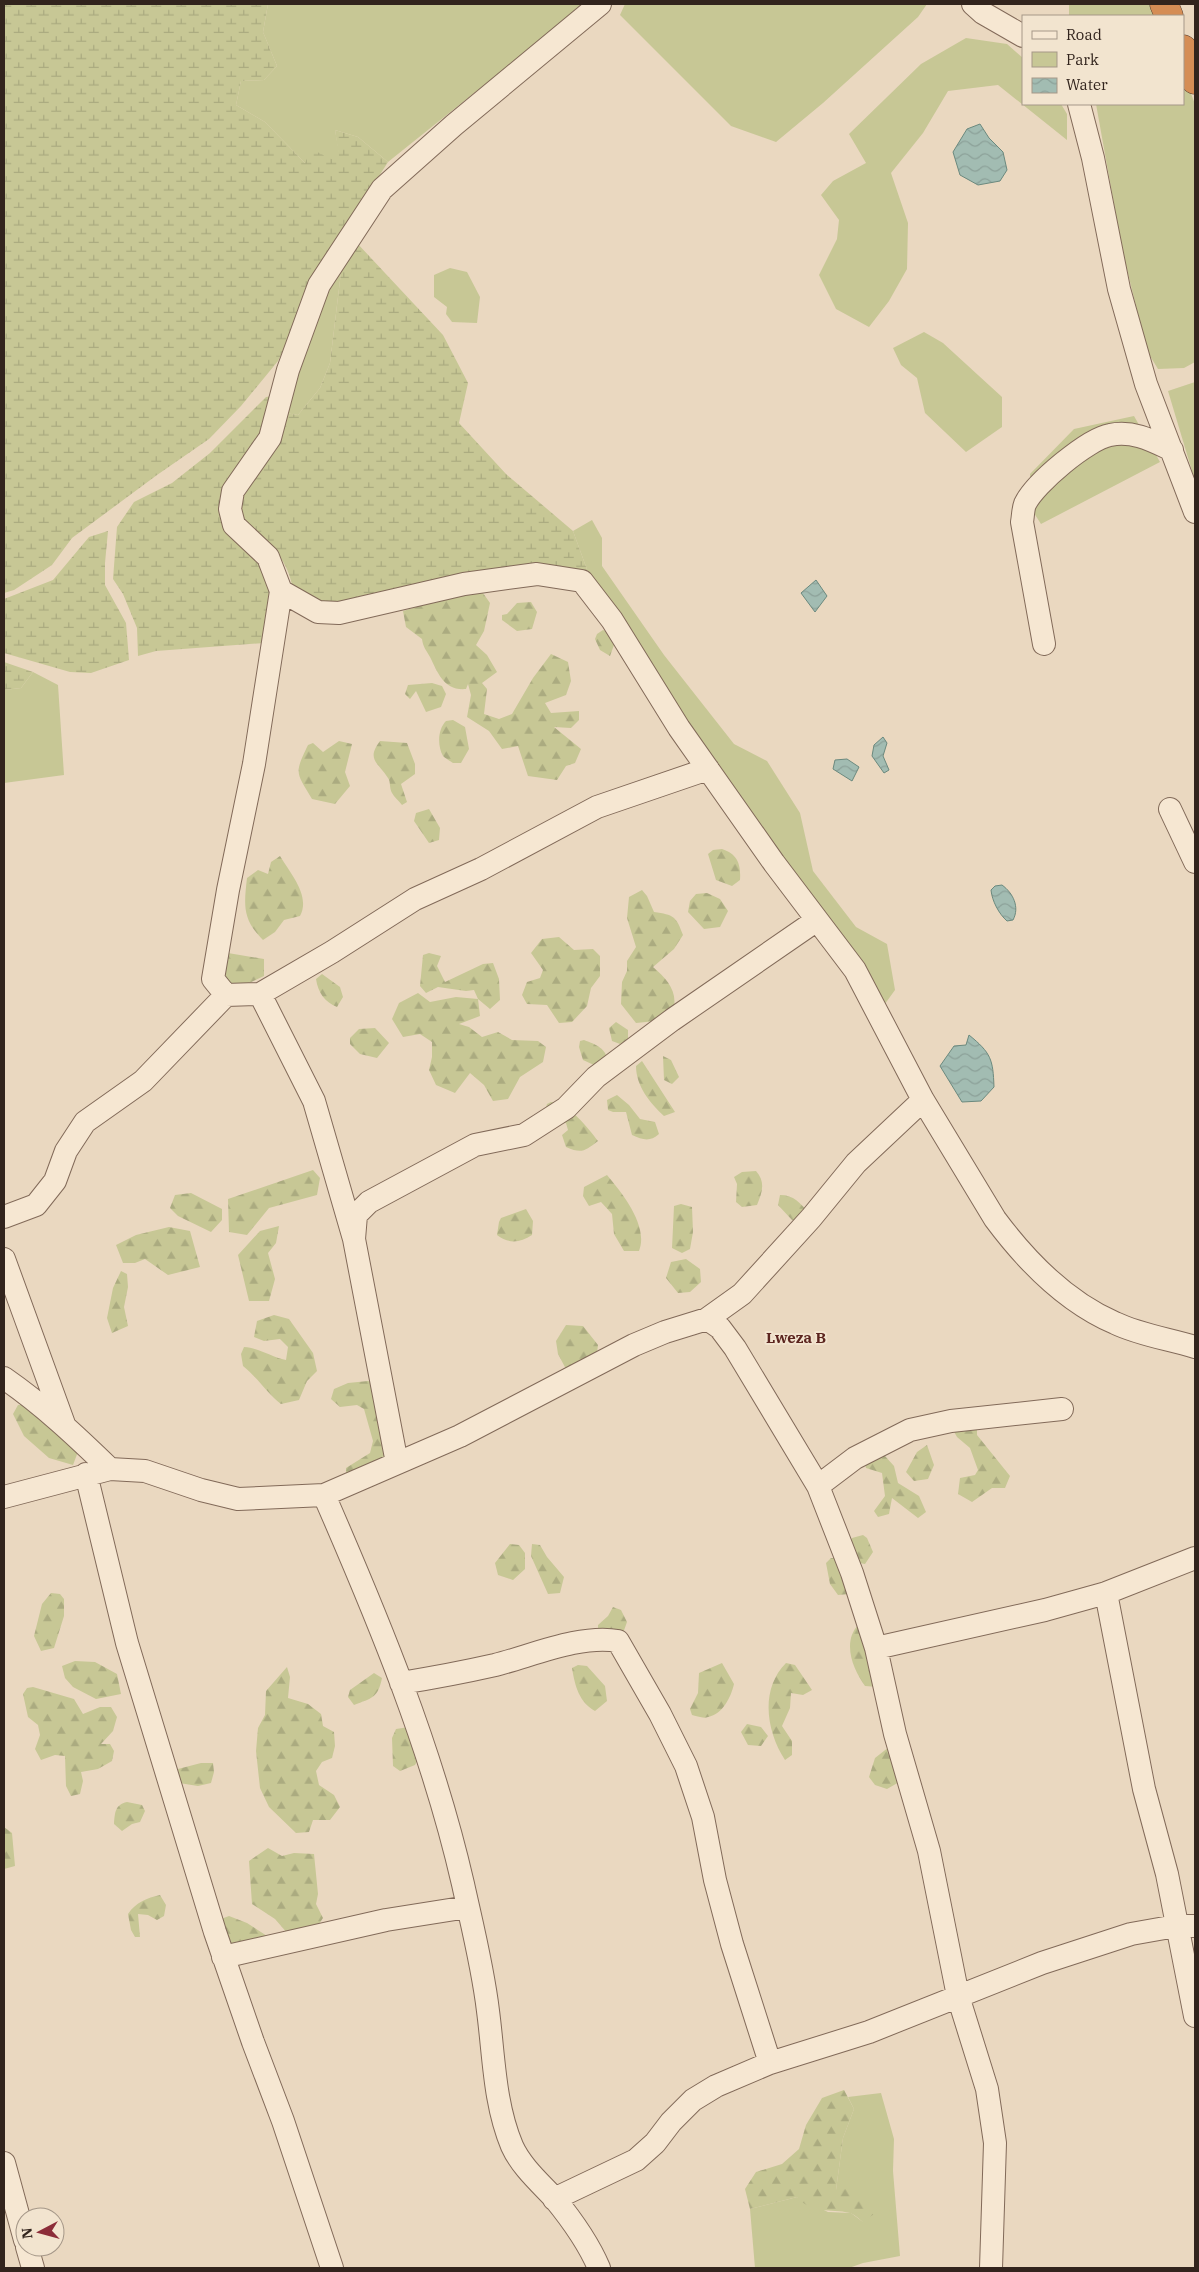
<svg xmlns="http://www.w3.org/2000/svg" width="1199" height="2272" viewBox="0 0 1199 2272" font-family="'IBM Plex Serif',serif">
	<style>
		.green { fill: #c7c795 }
		.forest { fill: url(#forest-firs) }
		.wetland { fill: url(#wetland-marsh) }
		.water { fill: url(#water-waves); stroke: #6b897e }
		.lines { fill: none; stroke-linecap: round; stroke-linejoin: round }
		.minor-casing { stroke: #826a59; stroke-width: 24 }
		.highway-casing { stroke: #4f392d; stroke-width: 29 }
		.minor { stroke: #f6e7d2; stroke-width: 22 }
		.highway { stroke: #d58d55; stroke-width: 28 }
		.labels { text-anchor: middle; stroke-width: 4; stroke-linejoin: round; paint-order: stroke }
		.quarter-label { font-size: 15px; font-weight: bold; fill: #5c251f; stroke: #f2e4cf }
	</style>
	<defs>
		<pattern id="forest-firs" width="22" height="20" patternUnits="userSpaceOnUse" patternTransform="scale(1.25)"><rect width="22" height="20" fill="#c7c795"/><path d="M5 1l3.5 6h-7zM16 11l3.5 6h-7z" fill="#abab80"/></pattern>
		<pattern id="wetland-marsh" width="20" height="14" patternUnits="userSpaceOnUse" patternTransform="scale(1.25)"><rect width="20" height="14" fill="#c7c795"/><path d="M1 5h8M5 5V1M11 12h8M15 12V8" fill="none" stroke="#abab80"/></pattern>
		<pattern id="water-waves" width="16" height="10" patternUnits="userSpaceOnUse" patternTransform="scale(1.25)"><rect width="16" height="10" fill="#a2bcb2"/><path d="M0 5q4-4 8 0t8 0" fill="none" stroke="#8ca199"/></pattern>
	</defs>
	<rect width="100%" height="100%" fill="#ead8c0"/>
	<path class="green" d="M268 4H585L388 162 358 137 335 130 341 163H305L265 122 236 105 241 81 264 80 277 66 263 32Z
		M625 4H927L918 17 823 103 776 142 731 126 620 15Z
		M1069 4H1154L1159 16H1069Z
		M966 38 1007 44 1023 58V104H1061L1067 114V140L998 85 948 91 923 133 891 173 908 223 907 269 889 301 869 327 836 309 819 275 837 239 839 220 821 195 833 181 866 163 849 134 921 64Z
		M1183 73 1195 104V362L1184 368 1158 369 1147 351 1122 249 1096 104H1183Z
		M450 268 467 272 480 297 477 323 452 322 446 314 447 307 434 297V275Z
		M341 272 330 363 320 388 298 415 285 413 291 386 309 347 326 285Z
		M924 332 943 343 1002 397V427L966 452 925 413 917 378 901 365 893 348Z
		M1195 382V481L1168 391Z
		M1134 416 1160 462 1041 524 1032 510 1030 474 1074 429Z
		M592 520 602 538V566L664 655 734 744 767 761 800 813 813 871 856 927 887 944 895 990 882 1008 782 864 589 575 573 531Z
		M33 672 58 685 64 775 4 783V690L21 688Z
		M881 2093 894 2139 893 2171 900 2256 863 2263 849 2268H755L750 2209 797 2197 828 2212 851 2213 863 2222 836 2190 843 2138 854 2109 848 2097Z"/>
	<path class="forest" d="M483 593 490 603 484 631 476 645 487 655 497 672 482 683 487 689 484 714 499 719 512 714 533 678 551 654 568 662 571 681 566 695 545 703 551 713 579 711V720L571 728 554 727 581 749 575 763 566 766 557 780 528 776 518 746 502 749 489 731 467 717 471 695 468 684 466 689C444 691 438 673 430 657 426 650 423 647 422 639L406 627 403 611 453 596Z
		M531 602 537 612 532 629 517 631 502 620V615L507 614 517 603Z
		M603 630 612 634 614 645 610 656 600 650 595 639 597 634Z
		M432 683 442 686 446 694 441 707 426 712 416 691 410 699 405 694 408 685Z
		M453 720 465 727 469 749 461 763H453C450 761 445 758 443 756 437 745 438 729 446 721Z
		M339 741 352 744 345 772 350 786 335 804 312 799C296 772 294 774 308 745L313 743 323 752Z
		M380 741 407 743 415 764V774L401 784 407 802 402 805C399 801 394 797 392 793 389 788 391 782 388 778 378 762 366 760 380 741Z
		M429 809 440 828 439 840 429 843 414 821 416 813Z
		M722 849C738 854 741 865 740 880L732 886 716 880 708 854 713 850Z
		M280 856C290 873 311 896 300 916L284 920 275 932 263 940C242 919 244 905 247 878L258 870 268 874 271 862Z
		M642 890 647 896 654 912C674 915 676 916 683 935L674 949 653 967C666 978 677 990 674 1007L656 1021 636 1023 621 1004 622 982 627 971V961L636 947 627 918 629 897Z
		M707 893 720 899 728 911 720 927 704 929 688 912 690 901 696 894Z
		M559 937 574 950 593 949 600 956V976L591 988 587 1006 572 1022 559 1023 547 1005 527 1004 522 995 527 982 540 978 543 970 531 953 542 939Z
		M228 953 264 959V976L245 985 223 983Z
		M429 953 441 956 437 966 445 982 483 964 493 963 499 979 500 1000 490 1009 478 999 480 1016 459 1024 469 1027 482 1037 498 1032 512 1040 538 1041 546 1047 543 1062 520 1077 508 1099 493 1101 484 1085 470 1073 455 1093 436 1085 429 1070 432 1057V1042L420 1034 403 1037 392 1019 399 1003 418 993 430 1002 456 997 478 999 474 990 466 991 438 987 426 993 420 986 423 955Z
		M322 974 340 987 343 997 337 1007C325 1002 318 993 316 979Z
		M616 1022 628 1030V1040L620 1044 612 1041 609 1028Z
		M375 1028 389 1043 377 1058 360 1054 350 1044V1038L359 1029Z
		M584 1040C597 1045 606 1048 608 1062L594 1065 583 1060 579 1047 580 1041Z
		M663 1056 671 1060 679 1077 672 1084 664 1080Z
		M642 1061 675 1112 664 1116C650 1103 636 1086 636 1066Z
		M617 1095 629 1105 640 1119 655 1122 659 1134C650 1142 643 1140 632 1135L626 1112H613L608 1110 607 1100Z
		M551 1102C568 1102 588 1128 598 1141 585 1151 582 1154 566 1147L562 1135 568 1130 566 1123 555 1124 543 1118 547 1104Z
		M313 1170 320 1178 317 1195 269 1208 247 1235 229 1232 228 1199Z
		M756 1171C766 1182 762 1193 757 1205L742 1207 736 1202 737 1184 734 1177 742 1172Z
		M607 1175C622 1193 649 1226 639 1251H624L614 1234 612 1214 601 1202 589 1206 583 1196 584 1187Z
		M191 1193 222 1209V1220L211 1232 178 1216 170 1208 175 1195Z
		M780 1195C794 1195 800 1203 809 1213L802 1224 792 1220 778 1205Z
		M681 1204 692 1207 693 1232 690 1249 682 1253 672 1248 674 1206Z
		M526 1209 533 1221 532 1235C520 1243 508 1244 497 1235L499 1222 501 1218Z
		M279 1226 276 1243 268 1253 275 1279 269 1301H249L238 1255 260 1231Z
		M169 1227 190 1231 200 1267 168 1275 145 1259 135 1263H123L116 1245 136 1235Z
		M686 1259 700 1269 701 1282 690 1292 678 1293 666 1278 671 1262Z
		M121 1271 127 1274 128 1287 124 1307 128 1326 112 1333 107 1318 113 1288Z
		M274 1315 289 1319 313 1353 317 1371 307 1381 299 1400 281 1404C267 1393 258 1378 243 1366L241 1354 244 1347C259 1348 271 1357 286 1360L288 1347 280 1339 264 1341 254 1337 257 1321Z
		M566 1325 583 1326 598 1345 596 1360 566 1369 558 1354 556 1341Z
		M368 1381 388 1388 390 1456 346 1477V1468L370 1453 373 1441 364 1409 357 1405 340 1407 331 1399 334 1389 348 1383Z
		M18 1405H22L79 1449 73 1465 49 1458 24 1436 13 1414Z
		M977 1425V1435L1010 1476 1005 1488H992L972 1502 958 1494 960 1478 975 1475 978 1470 970 1448 957 1437 952 1428Z
		M927 1445 934 1465 928 1479 914 1481 906 1472 917 1452Z
		M885 1456 894 1466 898 1483 919 1496 926 1512 918 1518 892 1498 889 1514 878 1517 874 1511 885 1496 882 1473 866 1468 865 1464 874 1457Z
		M863 1535 867 1538 873 1552 865 1564 854 1562 849 1545 852 1538Z
		M510 1544 519 1545 525 1553V1569L513 1580 498 1575 495 1563Z
		M532 1544 540 1545 547 1557 564 1577 560 1593 548 1594 531 1556Z
		M831 1558H835L849 1594 838 1595 830 1584 826 1563Z
		M51 1593 60 1594 64 1599V1616L54 1648 41 1651 34 1636 42 1604Z
		M613 1607 621 1610 627 1622 622 1636 598 1633V1625L608 1616Z
		M858 1625 878 1687 865 1686C853 1669 842 1643 858 1625Z
		M75 1661 95 1662 117 1674 121 1694 96 1699 73 1687 65 1678 62 1666Z
		M722 1663 734 1684C731 1697 723 1714 708 1717 704 1719 696 1716 692 1715L690 1709 698 1693 699 1673Z
		M786 1663 795 1665 812 1690 803 1695 791 1693 790 1708 782 1726 792 1741V1755L785 1760C766 1731 760 1689 786 1663Z
		M578 1665 587 1666 605 1686 607 1701 595 1711C579 1702 575 1686 572 1668Z
		M287 1667 290 1677 288 1698 308 1704 321 1714 323 1726 334 1732 335 1746 332 1758 322 1762 316 1771 319 1785 334 1795 340 1807 330 1820H313L309 1832 296 1833 269 1807 260 1788 256 1751 258 1728 265 1715 266 1691Z
		M374 1673 382 1678C378 1698 372 1698 354 1705L348 1697 350 1690Z
		M33 1687 74 1699 83 1714 100 1707H111L117 1717 113 1731 101 1744H110L114 1751 112 1761 98 1769 81 1772 83 1781 80 1794 71 1796 66 1786 65 1756 55 1755 41 1760 35 1749 40 1735 38 1725 28 1717 23 1694 27 1688Z
		M747 1724 761 1727 768 1736 761 1746 748 1745 741 1732Z
		M409 1727 421 1754 415 1765 400 1771 393 1766 392 1738 396 1729Z
		M889 1747 901 1781 887 1789 875 1785 869 1777 875 1758Z
		M201 1763H213L214 1772 211 1783 198 1786 179 1783 176 1774 178 1769Z
		M127 1802 142 1805 145 1811 140 1822 132 1824 122 1831 114 1824C115 1812 115 1805 127 1802Z
		M4 1827 12 1833 15 1866 4 1869Z
		M268 1848 282 1856 294 1853 314 1854 318 1894 316 1904 323 1918 317 1927 288 1934 275 1919 252 1904 249 1861Z
		M160 1895 166 1905 164 1916 157 1920 148 1915 138 1914 140 1937H135L131 1930 128 1914C136 1902 147 1898 160 1895Z
		M229 1916 247 1923 267 1936 252 1948 223 1942 221 1919Z
		M844 2090 854 2109 843 2138 836 2190 858 2188 874 2204V2214L863 2222C859 2219 854 2214 850 2213 829 2208 813 2215 797 2197L750 2209 745 2189 756 2172 782 2164 799 2149 806 2125 822 2098Z"/>
	<path class="wetland" d="M4 4H268L263 32 277 66 264 80 241 81 236 105 265 122 305 163 311 149 340 163 335 130 358 137 388 162 353 217 306 303 278 361 241 406 209 439 157 475 72 538 52 565 14 590 4 593Z
		M356 242 443 335 468 383 459 423 506 474 573 531 589 575 321 606 293 589C286 552 264 540 238 517L240 494 285 413 298 415 320 388 330 363 341 272Z
		M273 396 262 438 228 488 265 564 272 585 264 643 156 651 138 656 137 628 123 594 113 579 117 527 134 502 172 483 210 453 266 397Z
		M108 531 105 563V585L126 623 129 660 91 673 70 672 4 653V599L53 580 89 537Z
		M4 662 33 672 21 688 4 690Z"/>
	<path class="water" d="M980 124 989 138 1003 152 1007 170 1000 181 978 185 960 175 953 152 967 129Z
		M816 580 827 596 815 612 801 593Z
		M883 737 887 743 883 756 889 770 884 773 872 756 874 745Z
		M847 759 859 767 852 781 833 769 835 760Z
		M1002 885C1013 893 1020 907 1013 920L1007 921C999 914 992 901 991 890L995 886Z
		M969 1035C991 1053 993 1059 994 1087L981 1101 962 1102 940 1066 954 1046 966 1045Z"/>
	<g class="lines">
		<defs>
			<path id="minor" d="M600 4 454 125 382 189 319 285 288 370 270 438 233 491 230 509 234 525 268 557 281 591 254 764 228 890 213 979 226 995 260 994 332 952 415 899 481 869 597 807 708 769
				M973 4 983 13 1023 36
				M1079 104 1093 158 1119 289 1146 384 1195 512
				M281 591 318 612 339 613 464 584 537 574 582 581 612 620 679 728 774 863 855 970 923 1100 995 1219C1027 1262 1066 1302 1115 1323 1140 1335 1169 1339 1195 1347
				M1044 644 1022 522C1023 517 1023 509 1025 504 1035 483 1088 439 1110 435 1133 430 1153 441 1172 450
				M1170 809 1195 862
				M260 994 314 1101 354 1239 397 1463
				M4 1217 36 1205 55 1181 66 1151 85 1122 143 1081 226 995
				M354 1239 356 1215 369 1202 475 1145 524 1135 566 1108 596 1077 672 1020 817 920
				M4 1259 64 1424
				M707 1319 742 1294 811 1218 856 1163 923 1100
				M4 1378C43 1405 76 1436 110 1469
				M86 1474 127 1643 215 1932 253 2042 283 2121 332 2268
				M818 1486 855 1458 910 1430 951 1421 1062 1409
				M324 1495C379 1621 432 1749 463 1884 472 1925 483 1968 488 2011 494 2056 494 2103 512 2146 521 2166 539 2182 554 2198 572 2220 588 2242 599 2268
				M4 1497 110 1469 145 1471 201 1490 238 1499 324 1495 460 1436 634 1345 665 1332 707 1319 720 1328 735 1348 818 1486 852 1573 876 1648 895 1734 929 1851 958 1996 987 2089 995 2143 991 2268
				M1106 1593 1144 1789 1167 1874 1195 2016
				M876 1648 1045 1610 1106 1593 1195 1558
				M401 1683C432 1678 464 1672 495 1665 531 1656 581 1634 618 1641L660 1714 686 1766 703 1817 715 1880 732 1944 770 2063
				M223 1957 386 1920 468 1907
				M4 2163 25 2240
				M554 2199 636 2160 655 2143 671 2122 693 2100 716 2086 770 2063 869 2032 1042 1963 1131 1934 1176 1926H1195
				M27 2247 33 2268"/>
			<path id="highway" d="M1164 4 1169 16
				M1183 49 1195 80"/>
		</defs>
		<use href="#minor" class="minor-casing"/>
		<use href="#highway" class="highway-casing"/>
		<use href="#minor" class="minor"/>
		<use href="#highway" class="highway"/>
	</g>
	<g class="labels">
		<g class="quarter-label">
			<text x="796" y="1343">Lweza B</text>
		</g>
	</g>
	<rect width="1199" height="2272" fill="none" stroke="#32241d" stroke-width="10"/>
	<rect x="1022" y="15" width="162" height="90" fill="#f2e4cf" stroke="#a59788"/>
	<rect x="1032" y="31" width="25" height="8" fill="#f6e7d2" stroke="#a59788"/>
	<text x="1066" y="40" font-size="15" fill="#32241d">Road</text>
	<rect x="1032" y="52" width="25" height="15" fill="#c7c795" stroke="#a59788"/>
	<text x="1066" y="65" font-size="15" fill="#32241d">Park</text>
	<rect x="1032" y="78" width="25" height="15" fill="url(#water-waves)" stroke="#a59788"/>
	<text x="1066" y="90" font-size="15" fill="#32241d">Water</text>
	<g transform="translate(40 2232) rotate(264)"><circle r="24" fill="#f2e4cf" stroke="#a59788"/>
	<path d="M0-4L9 19L0 12L-9 19Z" fill="#8c2d39"/>
	<text y="-8" font-size="14" font-weight="bold" text-anchor="middle" fill="#32241d">N</text>
	</g>
</svg>
